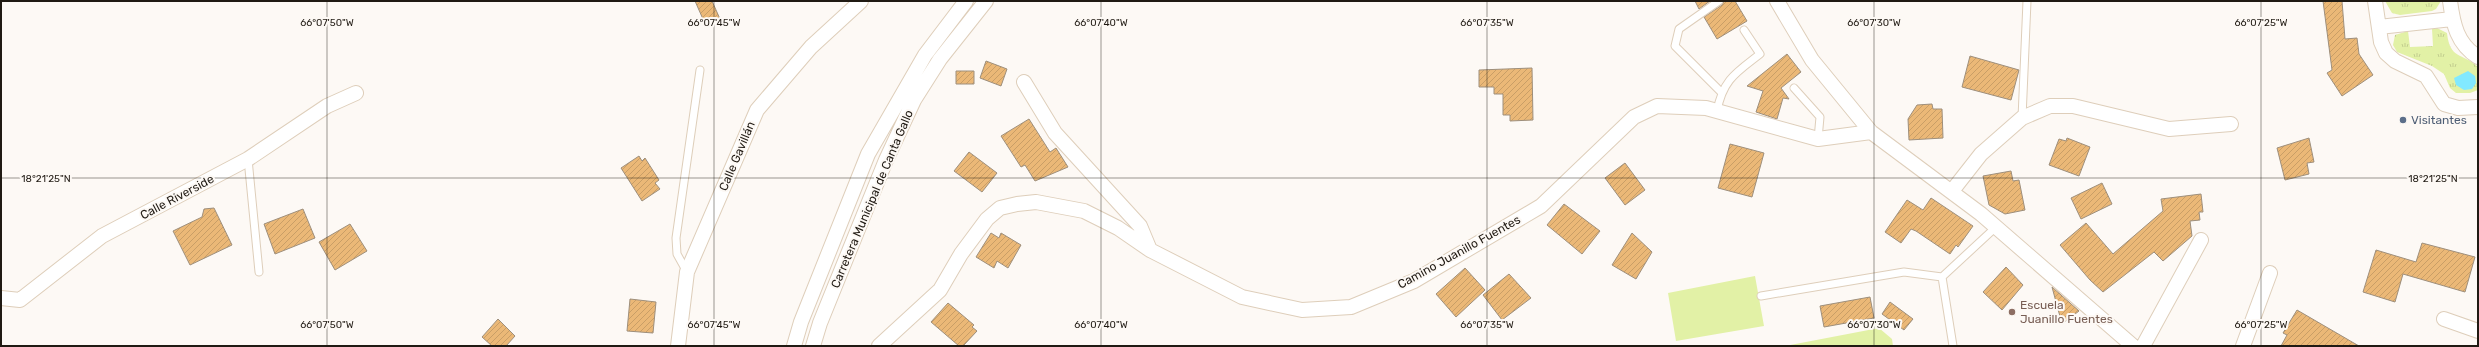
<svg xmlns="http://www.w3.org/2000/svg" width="2479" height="347" viewBox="0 0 2479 347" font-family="Rubik,sans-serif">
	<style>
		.grass { fill: url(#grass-tufts) }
		.pitch { fill: #e2f1a6 }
		.water { fill: #82e9ff }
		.building { fill: url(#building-hatch); stroke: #9e8f7c }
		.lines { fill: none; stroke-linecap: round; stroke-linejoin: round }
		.service-casing { stroke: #deceba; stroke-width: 9 }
		.minor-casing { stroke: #deceba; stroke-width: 16 }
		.service { stroke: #fff; stroke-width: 7 }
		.minor { stroke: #fff; stroke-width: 14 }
		.ticks { fill: none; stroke: #201a13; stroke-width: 1; stroke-opacity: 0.45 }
		.service-dot { fill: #5c6f8a; stroke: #fdf9f5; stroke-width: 1.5 }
		.education-dot { fill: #8d6e63; stroke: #fdf9f5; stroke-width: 1.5 }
		.labels { text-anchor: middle; stroke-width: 4; stroke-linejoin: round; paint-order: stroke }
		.service-label { font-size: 12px; fill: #4e5e75; stroke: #fdf9f5; text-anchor: start }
		.street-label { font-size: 12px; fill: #201a13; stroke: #fdf9f5 }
		.education-label { font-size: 12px; fill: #785e54; stroke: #fdf9f5; text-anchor: start }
		.ticks-label { font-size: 10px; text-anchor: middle; fill: #201a13; stroke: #fdf9f5; stroke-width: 4; stroke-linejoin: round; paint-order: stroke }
	</style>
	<defs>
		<pattern id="grass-tufts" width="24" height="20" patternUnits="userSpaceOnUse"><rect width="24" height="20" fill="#e2f1a6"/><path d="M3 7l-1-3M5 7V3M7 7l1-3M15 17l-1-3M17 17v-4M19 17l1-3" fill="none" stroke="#c2ce8e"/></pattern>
		<pattern id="building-hatch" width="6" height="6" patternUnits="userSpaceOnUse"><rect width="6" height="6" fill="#ebb877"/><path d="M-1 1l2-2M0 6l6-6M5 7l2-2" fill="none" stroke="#c99e66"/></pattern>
	</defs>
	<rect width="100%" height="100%" fill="#fdf9f5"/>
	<path class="grass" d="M2385 1H2441L2436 9 2432 11 2400 15 2392 13Z
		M2437 28 2447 33C2450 60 2462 52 2478 67V90L2470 93H2456L2450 88 2444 74 2432 66 2397 52 2393 45 2395 35 2408 31 2410 47 2433 46 2432 29Z"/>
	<path class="pitch" d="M1755 276 1764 326 1676 341 1668 293Z
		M1879 328 1892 339 1893 346H1785Z"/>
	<path class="water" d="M2468 71 2475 76 2476 83 2472 89 2464 90 2456 85 2454 78Z"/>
	<path class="building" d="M695 1H712L720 19 706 26Z
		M1695 1H1710L1699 9Z
		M1724 1H1735L1747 21 1717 39 1704 17 1722 5Z
		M2323 1H2342L2345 39 2357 38 2359 54 2373 75 2342 96 2327 73 2332 70Z
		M1787 54 1801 72 1781 88 1789 99 1783 98 1777 119 1756 112 1763 91 1747 86Z
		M1970 56 2019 70 2011 100 1962 87Z
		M986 61 1007 69 1001 86 980 78Z
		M1532 68 1533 120 1510 121V115H1503V94H1494V87H1479V70Z
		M956 71H974V84H956Z
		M1932 104 1933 109H1942L1943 138 1909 140 1908 119 1917 105Z
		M1029 119 1050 152 1056 148 1068 167 1035 181 1025 165 1021 167 1001 136Z
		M2067 138 2090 147 2079 176 2049 165 2059 139 2066 141Z
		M2309 138 2314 162 2307 163 2309 174 2285 180 2277 148Z
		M1730 144 1764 153 1752 197 1718 188Z
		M969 152 997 173 982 192 954 171Z
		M639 156 642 161 645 158 659 180 655 183 660 189 642 201 621 168Z
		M1625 163 1645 190 1625 205 1605 178Z
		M2011 171 2013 181 2019 180 2025 210 2005 214 1989 205 1983 176Z
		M2102 183 2112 204 2081 219 2071 198Z
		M2201 194 2203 212H2199L2200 220 2190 221 2192 236 2163 261 2154 252 2103 292 2090 280 2060 245 2086 223 2113 254 2163 211 2161 199Z
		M1931 198 1973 226 1958 247 1956 245 1950 254 1916 231 1911 229 1901 243 1885 232 1907 200 1923 210Z
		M1564 204 1600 231 1582 254 1547 225Z
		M214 208 232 245 190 265 173 231 202 217 204 209Z
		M303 209 315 238 275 254 264 224Z
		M350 224 367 251 335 270 319 242Z
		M991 233 999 238 1001 233 1021 245 1008 268 997 261 994 268 976 257Z
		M1632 233 1652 252 1636 279 1612 265Z
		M2422 243 2475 257 2465 292 2403 274 2395 302 2363 292 2376 250 2416 262Z
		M2006 267 2023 285 2002 310 1983 292Z
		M1465 268 1485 290 1456 317 1436 294Z
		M1509 274 1531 298 1502 320 1483 295Z
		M2052 287 2079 311 2062 324Z
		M1870 297 1874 318 1824 327 1820 306Z
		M630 299 656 302 653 333 627 331Z
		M1890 302 1913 319 1904 330 1882 314Z
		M948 303 974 325 972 327 977 331 963 346H959L931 322Z
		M2297 310 2359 346H2281L2287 335 2283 333Z
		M498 319 515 336 506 346H492L482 337Z"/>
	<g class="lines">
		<defs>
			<path id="service" d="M1719 1 1679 29 1675 46 1721 92
				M1794 88 1820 117 1818 139
				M1717 111C1723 79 1737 72 1760 54L1744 30
				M2022 118 2027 1
				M248 159 259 272
				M687 272 677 254 676 238 700 70
				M1761 296 1904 272 1942 277
				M1953 346 1942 277 1996 227"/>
			<path id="minor" d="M1777 1 1812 60 1871 132 1981 214 2133 346
				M2375 1 2381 42 2386 53 2395 61 2426 76 2444 104 2458 108 2478 107
				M2450 1C2453 24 2457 44 2478 57
				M2379 27 2452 19
				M1024 82 1055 133 1140 226 1150 250
				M1952 191 1981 154 2022 118 2050 106H2073L2169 129 2231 124
				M1 298 20 300 102 236 248 159 327 106 356 93
				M2444 319 2478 331
				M678 346 687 272 757 110 811 47 861 1
				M794 346 801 322 868 154 925 55 966 1
				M813 346 820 323 886 160 914 100 940 59 986 1
				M879 346 940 290 961 254 987 219 1000 208 1017 204 1036 202 1084 211 1118 228 1150 250 1242 297 1302 310 1351 307 1414 281 1541 206 1634 117 1657 106 1706 108 1818 139 1871 132
				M2143 346 2201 240
				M2243 346 2270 273"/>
		</defs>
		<use href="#service" class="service-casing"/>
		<use href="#minor" class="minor-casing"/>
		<use href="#service" class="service"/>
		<use href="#minor" class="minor"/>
	</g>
	<path class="ticks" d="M327 1V346M714 1V346M1101 1V346M1487 1V346M1874 1V346M2261 1V346M1 178H2478"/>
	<circle class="service-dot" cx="2403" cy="120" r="4"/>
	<circle class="education-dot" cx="2012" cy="312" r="4"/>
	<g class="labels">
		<g class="service-label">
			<text x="2411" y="124">Visitantes</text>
		</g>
		<g class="street-label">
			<text transform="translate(737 156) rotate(-67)" y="4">Calle Gavillán</text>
			<text transform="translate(177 197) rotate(-28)" y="4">Calle Riverside</text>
			<text transform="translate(872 199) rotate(-67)" y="4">Carretera Municipal de Canta Gallo</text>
			<text transform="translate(1459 252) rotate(-29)" y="4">Camino Juanillo Fuentes</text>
		</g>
		<g class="education-label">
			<text x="2020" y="309">Escuela<tspan x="2020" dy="14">Juanillo Fuentes</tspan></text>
		</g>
	</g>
	<g class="ticks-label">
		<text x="327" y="26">66°07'50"W</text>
		<text x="714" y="26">66°07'45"W</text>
		<text x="1101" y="26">66°07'40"W</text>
		<text x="1487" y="26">66°07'35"W</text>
		<text x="1874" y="26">66°07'30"W</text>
		<text x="2261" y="26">66°07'25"W</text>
		<text x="46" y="182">18°21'25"N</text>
		<text x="2433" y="182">18°21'25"N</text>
		<text x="327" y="328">66°07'50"W</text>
		<text x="714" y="328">66°07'45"W</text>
		<text x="1101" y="328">66°07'40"W</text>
		<text x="1487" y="328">66°07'35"W</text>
		<text x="1874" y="328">66°07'30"W</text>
		<text x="2261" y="328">66°07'25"W</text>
	</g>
	<rect width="2479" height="347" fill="none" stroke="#201a13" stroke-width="4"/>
</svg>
